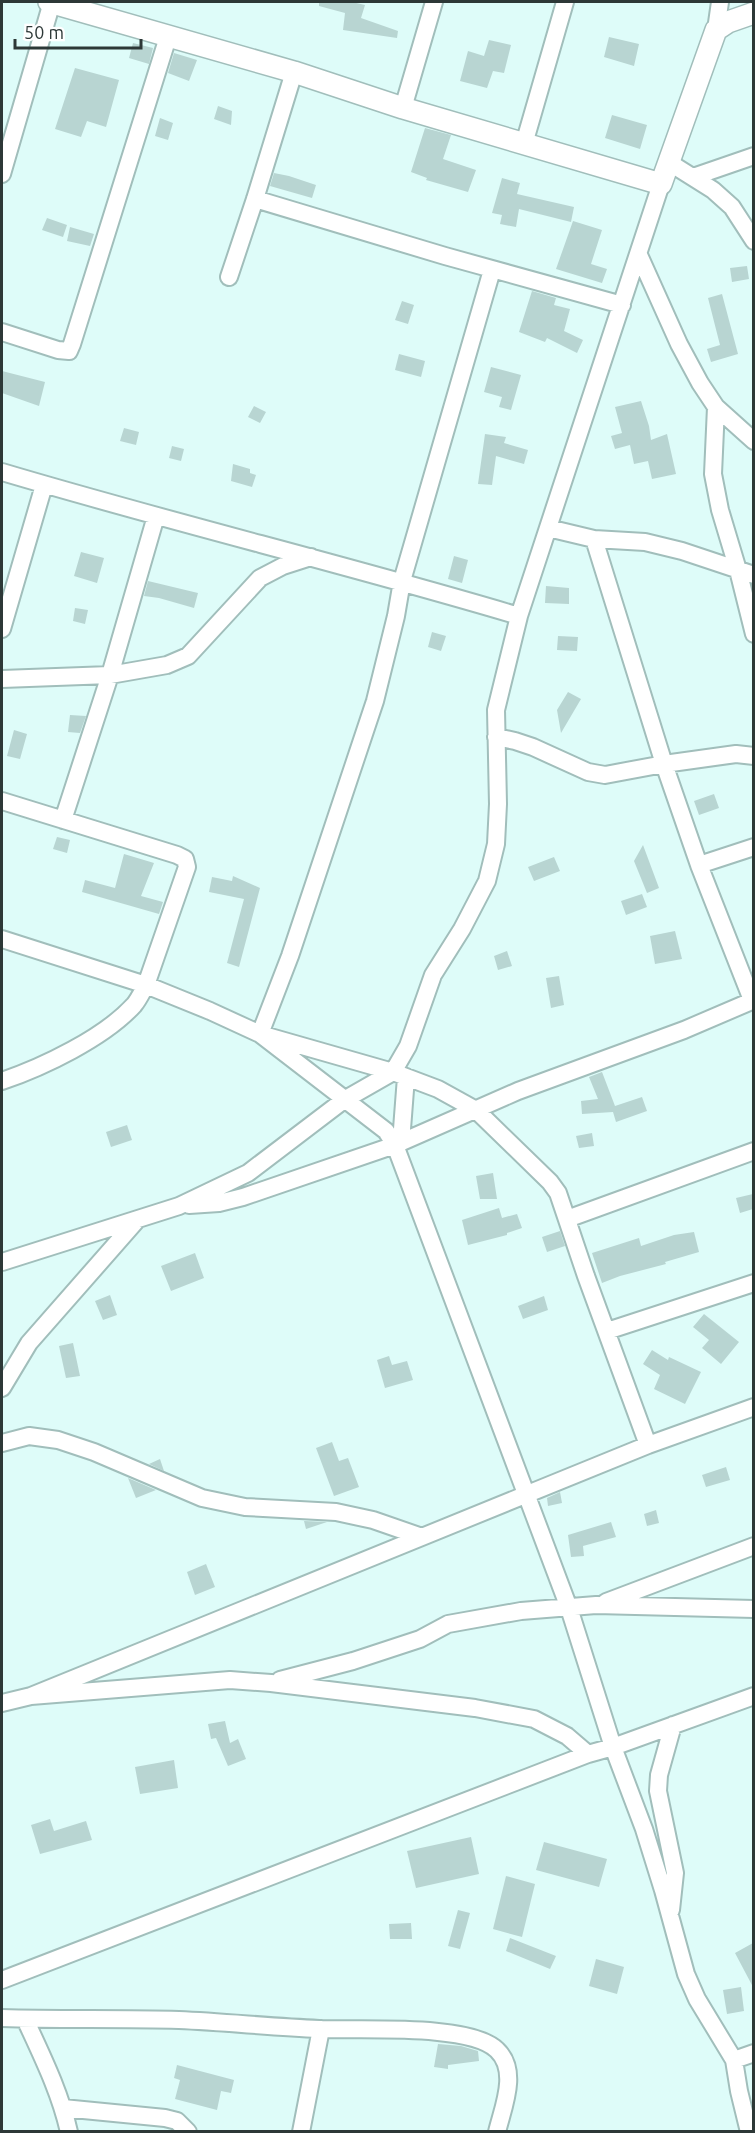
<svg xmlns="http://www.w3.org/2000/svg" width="755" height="2133" viewBox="0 0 755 2133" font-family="Ubuntu,sans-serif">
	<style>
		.building { fill: #b8d5d2 }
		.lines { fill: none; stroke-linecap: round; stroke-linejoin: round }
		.minor-casing { stroke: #a1bebb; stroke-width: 20 }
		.tertiary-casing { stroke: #a1bebb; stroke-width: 24 }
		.minor { stroke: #fff; stroke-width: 16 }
		.tertiary { stroke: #fff; stroke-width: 21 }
	</style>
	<rect width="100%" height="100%" fill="#defcf9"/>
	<path class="building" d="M319 2H352L365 5 361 18 398 31 397 38 343 30 345 13 319 6Z
		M609 37 639 44 634 66 604 57Z
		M489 40 511 45 504 73 493 71 487 88 460 81 468 51 484 56Z
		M133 43 153 48 149 64 129 58Z
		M174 53 197 60 189 81 168 73Z
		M75 68 119 80 106 127 87 121 81 137 55 129Z
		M218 106 232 111 231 125 214 119Z
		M612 115 647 125 640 149 605 138Z
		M160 118 173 123 168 140 155 136Z
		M425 128 451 135 443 159 476 170 468 192 426 180 427 178 411 172Z
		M274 173 289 176 316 185 312 198 270 186Z
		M502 178 520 183 517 194 574 207 571 222 519 209 516 227 500 224 502 215 492 213Z
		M47 218 67 225 63 237 42 230Z
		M573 221 602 230 591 264 607 269 602 283 556 269Z
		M70 227 94 234 90 246 67 241Z
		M747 266 749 279 732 282 730 268Z
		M532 291 556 298 554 305 570 309 564 331 583 340 577 353 547 338 545 342 519 332Z
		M722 294 738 354 711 362 707 349 720 345 708 298Z
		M402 301 414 305 408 324 395 320Z
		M399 354 425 361 421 377 395 370Z
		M491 367 521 375 511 410 499 407 502 397 484 392Z
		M2 371 45 382 39 406 2 393Z
		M641 401 649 426 651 440 667 434 676 474 652 479 648 461 634 464 630 445 615 449 611 436 622 433 615 407Z
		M254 406 266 412 260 423 248 417Z
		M124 428 139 432 136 445 120 441Z
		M485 434 506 437 504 443 528 450 524 464 496 456 492 485 478 484Z
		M172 446 184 449 181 461 169 458Z
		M233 464 250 469V473L256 475 252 487 231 481Z
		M81 552 104 558 97 583 74 576Z
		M454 556 468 560 462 583 448 579Z
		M148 581 198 593 194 608 159 598 144 596Z
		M546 586 569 588V604L545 603Z
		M75 608 88 610 85 624 73 621Z
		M432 632 446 636 441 651 428 647Z
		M558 636 578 637 577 651 557 650Z
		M568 692 581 699 561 733 557 710Z
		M70 715 86 716 80 733 68 732Z
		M14 730 27 734 20 759 7 756Z
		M714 794 719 808 699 815 694 801Z
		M57 837 70 840 67 853 53 849Z
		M643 845 659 888 647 893 634 861Z
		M124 854 154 863 141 896 163 902 159 914 82 892 85 880 115 888Z
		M554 857 560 871 534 881 528 867Z
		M233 876 260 888 239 967 227 963 244 899 209 892 212 877 232 881Z
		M642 894 647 907 626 915 621 901Z
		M675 931 682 959 655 964 650 936Z
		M507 951 512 966 498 970 494 956Z
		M559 976 564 1005 551 1008 546 978Z
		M602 1072 615 1106 642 1097 647 1111 616 1122 613 1112 582 1114 581 1101 598 1099 589 1077Z
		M127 1125 132 1140 111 1147 106 1132Z
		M592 1133 594 1146 579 1148 576 1136Z
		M493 1173 497 1199H480L476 1176Z
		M753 1194V1209L740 1213 736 1198Z
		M499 1208 502 1218 517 1214 522 1228 507 1233V1235L468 1245 462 1220Z
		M560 1231 565 1246 547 1252 542 1237Z
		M694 1232 699 1252 665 1262 666 1264 620 1276 602 1283 592 1253 639 1238 641 1246 674 1235Z
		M195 1253 204 1278 171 1291 161 1266Z
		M110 1295 117 1315 103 1320 95 1301Z
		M544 1296 548 1310 523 1319 518 1306Z
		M704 1314 739 1342 721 1364 702 1348 709 1340 693 1327Z
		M73 1343 80 1376 66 1378 59 1346Z
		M652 1350 668 1360 669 1357 701 1372 685 1404 654 1389 660 1375 643 1364Z
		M389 1356 392 1365 407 1361 413 1380 385 1388 377 1360Z
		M332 1442 339 1461 348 1458 359 1487 334 1496 316 1448Z
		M160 1459 164 1471 149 1464Z
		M726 1467 730 1480 706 1487 702 1475Z
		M128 1478 156 1490 136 1498Z
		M560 1492 562 1503 548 1506 547 1498Z
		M656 1510 659 1523 647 1526 644 1514Z
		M304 1521 327 1522 306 1529Z
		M611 1522 616 1537 583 1546 584 1556 571 1557 568 1535Z
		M206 1564 215 1587 195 1595 187 1572Z
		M225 1721 230 1743 238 1739 246 1759 228 1766 216 1738 211 1739 208 1724Z
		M174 1760 178 1788 140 1794 135 1767Z
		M50 1819 54 1831 86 1821 92 1840 40 1854 31 1825Z
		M471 1837 479 1874 416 1888 407 1851Z
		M544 1842 607 1859 599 1887 536 1870Z
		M506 1876 535 1884 522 1937 493 1929Z
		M458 1910 470 1913 460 1949 448 1946Z
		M411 1923 412 1939H390L389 1924Z
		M510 1938 556 1956 550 1969 506 1951Z
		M753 1943V1987L735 1953Z
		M596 1959 624 1967 617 1994 589 1986Z
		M741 1987 744 2011 727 2014 723 1990Z
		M438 2044 461 2046 478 2051 479 2061 448 2065V2069L434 2067Z
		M177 2065 234 2080 231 2093 221 2091 217 2110 175 2099 180 2080 174 2078Z"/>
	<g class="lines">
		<defs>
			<path id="minor" d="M716 30 720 2
				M403 108 434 2
				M524 144 565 2
				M670 163 713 190 732 207 754 241
				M2 174 52 2
				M693 177 754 156
				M255 199 445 256 622 305
				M639 255 679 344 700 383 716 407 754 441
				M492 270 402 581 396 616 375 701 290 956 260 1034 393 1072 438 1089 476 1110 550 1182 558 1193 586 1276 648 1445
				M229 277 255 199 294 72
				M2 332 58 350 69 351 72 344 168 37
				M716 407 713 474 720 510 738 570 754 634
				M2 472C173 523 348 565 519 616
				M548 528 594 539 645 542 682 551 754 575
				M594 539 664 764 699 865 752 1000
				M2 629 44 485
				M2 679 110 675 167 665 188 656 260 578 283 566 311 557
				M496 737 515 741 533 747 588 772 605 775 664 764 736 754 754 756
				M2 801 177 855 185 859 187 867 146 985C142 992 139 999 134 1005 104 1038 43 1067 2 1081
				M63 820 110 675 156 516
				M699 865 754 847
				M2 939 146 985 210 1011 260 1034 386 1131 395 1145 569 1608 613 1747 644 1829 663 1890 686 1974 697 1999 734 2060 739 2091 749 2132
				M401 1142 406 1077
				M189 1205 219 1203 243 1197 395 1145 518 1091 684 1030 754 1000
				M567 1219 754 1151
				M2 1262 179 1206 248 1173 344 1100 393 1072 408 1046 433 975 462 929 487 881 496 844 498 804 496 710 519 616 661 184
				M607 1331 754 1283
				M2 1388 29 1343 137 1220
				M2 1443 29 1436 58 1440 94 1452 202 1498 245 1507 336 1512 373 1520 422 1537
				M606 1602 754 1546
				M280 1680 353 1661 420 1639 448 1624 521 1611 596 1605 754 1609
				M31 1696 648 1445 754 1407
				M2 1703 31 1696 230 1680 271 1683 475 1708 534 1719 567 1736 588 1754
				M671 1910 675 1873 658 1791 659 1775 673 1725
				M2 1980 588 1754 613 1747 754 1696
				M2 2018C60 2020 120 2018 179 2020 225 2022 272 2027 319 2029 358 2031 470 2023 497 2050 519 2071 503 2107 497 2132
				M25 2019C42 2056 60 2092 69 2132
				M734 2060 754 2053
				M63 2108 165 2118 177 2121 188 2132
				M301 2132 321 2029"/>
			<path id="tertiary" d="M49 2 294 72 403 108 661 184 716 30 728 22 754 13"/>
		</defs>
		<use href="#minor" class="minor-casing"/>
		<use href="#tertiary" class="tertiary-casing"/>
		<use href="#minor" class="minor"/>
		<use href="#tertiary" class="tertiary"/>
	</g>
	<rect width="755" height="2133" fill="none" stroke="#2d3837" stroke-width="6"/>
	<path d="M15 39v9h126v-9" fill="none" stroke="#2d3837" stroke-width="3"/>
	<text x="24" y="39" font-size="18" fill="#2d3837" stroke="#ffffff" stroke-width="4.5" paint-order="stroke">50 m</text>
</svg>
